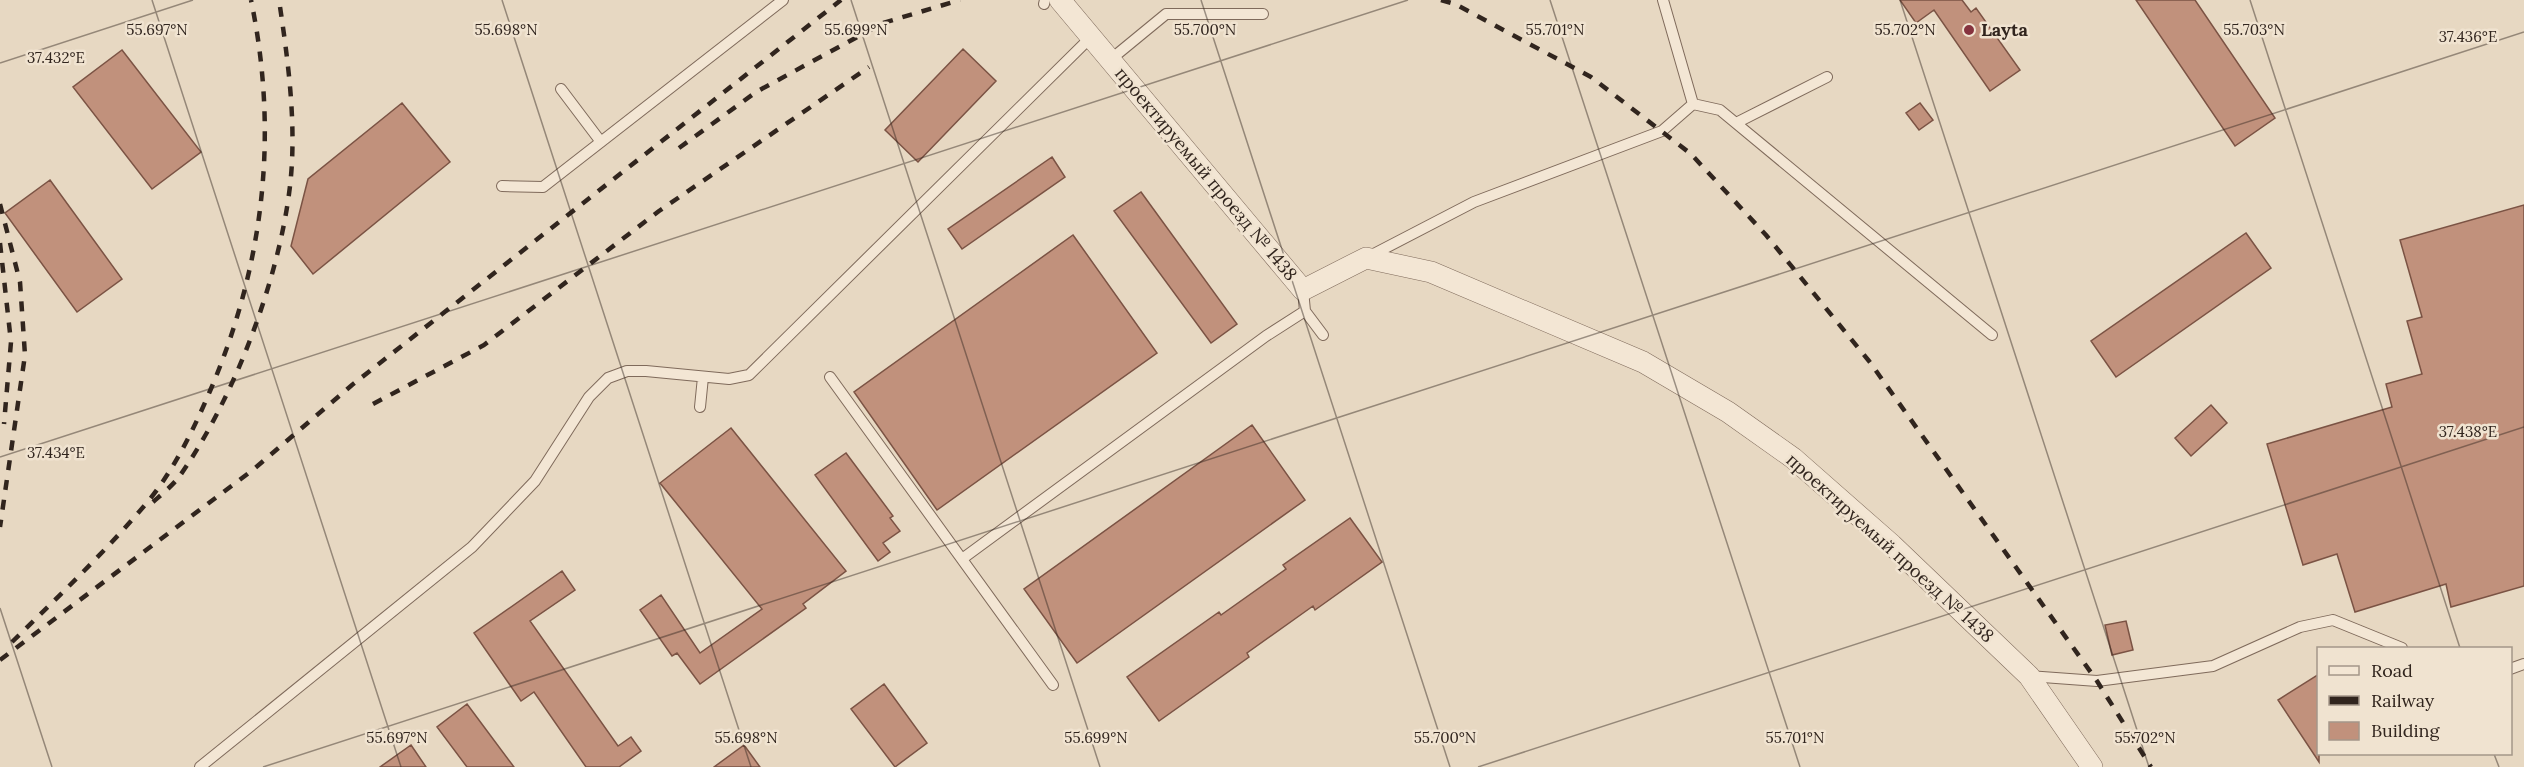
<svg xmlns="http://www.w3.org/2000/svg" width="2524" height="767" viewBox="0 0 2524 767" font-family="Lora,serif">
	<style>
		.building { fill: #c1917c; stroke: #7b5344; stroke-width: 1.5 }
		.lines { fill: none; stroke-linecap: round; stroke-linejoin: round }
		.lane-casing { stroke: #7f6a5b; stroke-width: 12 }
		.street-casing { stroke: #7f6a5b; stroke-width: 22 }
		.lane { stroke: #f3e6d4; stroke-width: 10 }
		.street { stroke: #f3e6d4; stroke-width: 21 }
		.rail { stroke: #31251e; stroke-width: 4.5; stroke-dasharray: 10 10; stroke-linecap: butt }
		.ticks { fill: none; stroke: #31251e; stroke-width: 1.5; stroke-opacity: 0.45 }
		.poi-dot { fill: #86333e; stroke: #f0e3d0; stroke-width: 2 }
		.labels { text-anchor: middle; stroke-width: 5; stroke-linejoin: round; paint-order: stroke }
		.poi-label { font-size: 18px; font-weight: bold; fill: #31251e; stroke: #f0e3d0; text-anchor: start }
		.street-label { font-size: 18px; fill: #31251e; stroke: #f0e3d0 }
		.ticks-label { font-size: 15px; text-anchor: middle; fill: #31251e; stroke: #f0e3d0; stroke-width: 5; stroke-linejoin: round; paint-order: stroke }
	</style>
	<rect width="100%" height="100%" fill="#e7d8c2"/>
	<path class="building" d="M1900 0H1962L1971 12 1976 8 2020 70 1990 91 1934 10 1916 23Z
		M2136 0H2195L2275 118 2235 146Z
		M963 49 996 81 918 162 885 130Z
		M122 50 201 152 152 189 73 87Z
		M402 103 450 162 313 274 291 246 308 179Z
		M1920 103 1933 120 1919 130 1906 113Z
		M1052 157 1065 177 962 249 948 229Z
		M50 180 122 279 77 312 5 213Z
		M1141 192 1237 324 1211 343 1114 211Z
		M2524 205V586L2451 607 2446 584 2355 612 2337 554 2303 565 2267 444 2392 407 2386 384 2422 374 2407 321 2422 317 2400 240Z
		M2246 233 2271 268 2116 377 2091 341Z
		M1073 235 1157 353 937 510 854 392Z
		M2211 405 2227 423 2191 456 2175 438Z
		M1252 425 1305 500 1077 663 1024 589Z
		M731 428 846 571 803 604 806 608 700 684 677 653 672 656 640 610 661 595 700 653 762 609 660 483Z
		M846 453 893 516 890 518 900 531 883 543 890 552 878 561 815 475Z
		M1350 518 1382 562 1315 610 1313 606 1247 653 1249 657 1159 721 1127 677 1219 612 1221 615 1286 569 1283 565Z
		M562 571 575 590 530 621 618 746 631 737 641 751 619 767H586L534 692 521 701 474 633Z
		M2126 621 2133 650 2112 655 2105 625Z
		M2319 674V762L2278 700Z
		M884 684 927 743 895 767 851 709Z
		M467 704 514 767H467L437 727Z
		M411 745 426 767H380Z
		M744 745 760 767H714Z"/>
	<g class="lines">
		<defs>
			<path id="lane" d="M1044 4 1045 0
				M1110 60 1166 14H1263
				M561 89 601 142
				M1693 104 1720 110 1992 335
				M1736 123 1827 77
				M502 186 543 187 783 0
				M1368 257 1474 202 1662 131 1693 104 1663 0
				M1303 290 1305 311 1323 335
				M830 377 1053 685
				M700 407 703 377
				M962 559 1266 336 1305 311
				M2510 669 2524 664
				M2029 676 2097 681 2213 666 2300 627 2333 620 2402 648
				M200 767 472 547 535 481 589 397 608 378 627 371H646L729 379 749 375 1091 37"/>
			<path id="street" d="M1060 0 1303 290 1366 258 1431 272 1643 362 1728 412 1793 458 1892 545 2029 676 2092 767"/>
		</defs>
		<use href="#lane" class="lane-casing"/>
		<use href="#street" class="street-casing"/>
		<use href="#lane" class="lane"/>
		<use href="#street" class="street"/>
		<path class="rail" d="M1441 0 1455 4 1591 77 1691 154 1766 235 1869 361 2097 681 2151 767
			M679 148 756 92 883 23 960 0
			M0 204 20 282 25 355 0 527
			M0 243 11 342 4 424
			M373 404 484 345 659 211 869 67
			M153 502C162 494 172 486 179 477 234 399 279 280 290 186 297 125 288 60 279 0
			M12 642C57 598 104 553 145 505 173 472 193 431 210 391 264 265 279 134 251 0
			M0 660 254 469 352 385 841 0"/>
	</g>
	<path class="ticks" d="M152 0 401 767M502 0 751 767M851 0 1100 767M1201 0 1450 767M1550 0 1800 767M1900 0 2149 767M2250 0 2460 648M0 63 193 0M0 457 1408 0M0 608 52 767M2494 754 2499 767M263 767 2524 32M1478 767 2524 427"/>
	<circle class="poi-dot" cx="1969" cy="30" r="6"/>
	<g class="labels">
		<g class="poi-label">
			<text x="1981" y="36">Layta</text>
		</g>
		<g class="street-label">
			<text transform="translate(1206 174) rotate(50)" y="6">проектируемый проезд № 1438</text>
			<text transform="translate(1890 548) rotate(42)" y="6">проектируемый проезд № 1438</text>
		</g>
	</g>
	<g class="ticks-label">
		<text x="157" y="35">55.697°N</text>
		<text x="506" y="35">55.698°N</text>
		<text x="856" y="35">55.699°N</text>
		<text x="1205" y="35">55.700°N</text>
		<text x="1555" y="35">55.701°N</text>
		<text x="1905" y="35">55.702°N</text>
		<text x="2254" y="35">55.703°N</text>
		<text x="2468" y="42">37.436°E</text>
		<text x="56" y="63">37.432°E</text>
		<text x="2468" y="437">37.438°E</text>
		<text x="56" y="458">37.434°E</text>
		<text x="397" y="743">55.697°N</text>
		<text x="746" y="743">55.698°N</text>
		<text x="1096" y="743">55.699°N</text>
		<text x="1445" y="743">55.700°N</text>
		<text x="1795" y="743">55.701°N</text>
		<text x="2145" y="743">55.702°N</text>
	</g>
	<rect x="2317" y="647" width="195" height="108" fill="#f0e3d0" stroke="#a49789" stroke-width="1.5"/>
	<rect x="2329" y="666" width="30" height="9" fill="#f3e6d4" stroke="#a49789" stroke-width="1.5"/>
	<text x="2371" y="677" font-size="18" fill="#31251e">Road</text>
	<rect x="2329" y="696" width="30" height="9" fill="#31251e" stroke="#a49789" stroke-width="1.5"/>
	<text x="2371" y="707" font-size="18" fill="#31251e">Railway</text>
	<rect x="2329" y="722" width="30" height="18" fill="#c1917c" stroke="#a49789" stroke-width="1.5"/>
	<text x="2371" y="737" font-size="18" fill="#31251e">Building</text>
</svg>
